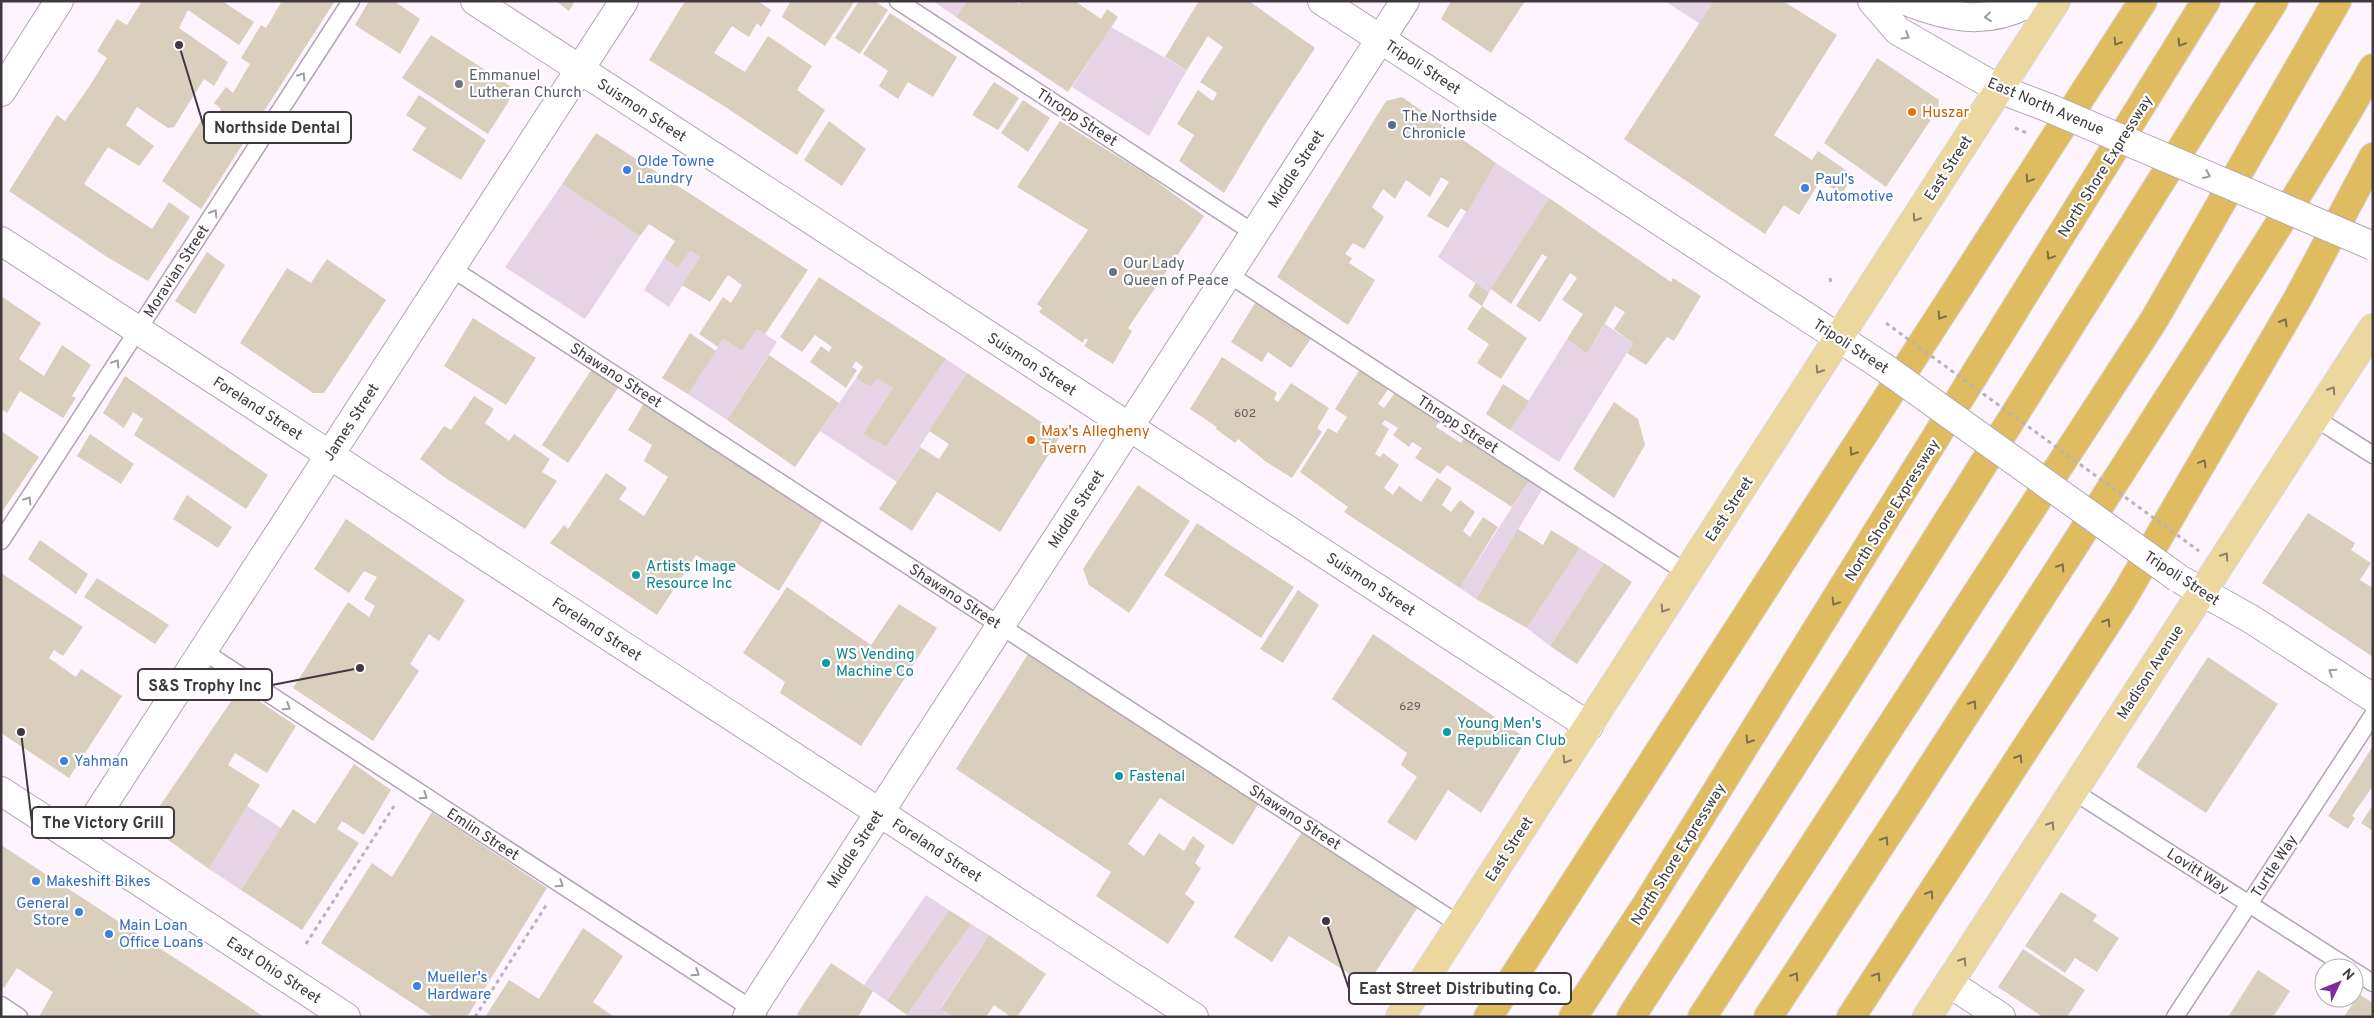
<svg xmlns="http://www.w3.org/2000/svg" width="2374" height="1018" viewBox="0 0 2374 1018" font-family="Overpass,sans-serif">
	<style>
		.green { fill: #e6d4e6 }
		.building { fill: #dacebc }
		.lines { fill: none; stroke-linecap: round; stroke-linejoin: round }
		.service-casing { stroke: #b3a4b3; stroke-width: 19 }
		.minor-casing { stroke: #b3a4b3; stroke-width: 30 }
		.tertiary-casing { stroke: #b3a4b3; stroke-width: 30 }
		.secondary-casing { stroke: #b3a4b3; stroke-width: 30 }
		.primary-casing { stroke: #d9d7d9; stroke-width: 30 }
		.motorway-casing { stroke: #d9d7d9; stroke-width: 30 }
		.path { stroke: #bab2ba; stroke-width: 3; stroke-dasharray: 4 4; stroke-linecap: butt }
		.service { stroke: #fff; stroke-width: 16 }
		.minor { stroke: #fff; stroke-width: 28 }
		.tertiary { stroke: #fff; stroke-width: 28 }
		.secondary { stroke: #fff; stroke-width: 28 }
		.primary { stroke: #ecd79f; stroke-width: 28 }
		.motorway { stroke: #dfbc5f; stroke-width: 28 }
		.minor-bridge-casing { stroke: #b3a4b3; stroke-width: 30; stroke-linecap: butt }
		.secondary-bridge-casing { stroke: #b3a4b3; stroke-width: 30; stroke-linecap: butt }
		.path-bridge { stroke: #bab2ba; stroke-width: 3; stroke-dasharray: 4 4; stroke-linecap: butt }
		.minor-bridge { stroke: #fff; stroke-width: 28 }
		.secondary-bridge { stroke: #fff; stroke-width: 28 }
		.oneway { stroke: #9f9c9f }
		.oneway2 { stroke: #7f6d4c }
		.oneway3 { stroke: #8d806a }
		.worship-dot { fill: #6b7280; stroke: #fff; stroke-width: 2 }
		.food-dot { fill: #e8710a; stroke: #fff; stroke-width: 2 }
		.service-dot { fill: #5c6f8a; stroke: #fff; stroke-width: 2 }
		.shop-dot { fill: #3f7fe0; stroke: #fff; stroke-width: 2 }
		.culture-dot { fill: #0f9aa8; stroke: #fff; stroke-width: 2 }
		.labels { text-anchor: middle; stroke-width: 4.5; stroke-linejoin: round; paint-order: stroke }
		.number-label { font-size: 12px; fill: #665e5e }
		.street-label { font-size: 15px; fill: #3f393f; stroke: #fff }
		.worship-label { font-size: 15px; fill: #5b616d; stroke: #fff; text-anchor: start }
		.food-label { font-size: 15px; fill: #c56008; stroke: #fff; text-anchor: start }
		.service-label { font-size: 15px; fill: #4e5e75; stroke: #fff; text-anchor: start }
		.shop-label { font-size: 15px; fill: #366cbe; stroke: #fff; text-anchor: start }
		.culture-label { font-size: 15px; fill: #0d838f; stroke: #fff; text-anchor: start }
		.leader { fill: none; stroke: #3f393f; stroke-width: 2 }
		.callout-dot { fill: #3f393f; stroke: #fff; stroke-width: 2 }
		.callout { fill: #fff; stroke: #3f393f; stroke-width: 2 }
		.callout-label { font-size: 16px; text-anchor: middle; font-weight: bold; fill: #3f393f }
	</style>
	<rect width="100%" height="100%" fill="#fef4fe"/>
	<path class="green" d="M933 1H967L956 17Z
		M1665 1H1714L1700 24Z
		M1111 27 1187 70 1149 136 1072 87Z
		M1496 163 1549 198 1489 293 1438 257Z
		M562 184 640 236 585 319 505 267Z
		M690 251 700 257 669 307 644 290 664 258 678 268Z
		M1605 324 1633 343 1559 462 1510 430 1567 339 1587 354Z
		M757 329 777 342 727 420 688 394 723 339 742 351Z
		M946 359 967 373 897 482 820 431 856 378 870 387 877 379 893 388 863 434 886 447Z
		M1529 481 1542 490 1476 599 1460 588Z
		M1580 548 1604 563 1550 646 1527 628Z
		M247 806 281 828 241 890 209 869Z
		M926 895 949 910 887 1001 864 985Z
		M971 924 989 935 941 1007 953 1017H909L907 1015Z"/>
	<path class="building" d="M142 1H222L254 22 239 45 188 10 179 28 228 62 214 86 204 79 174 127 168 128 137 107 126 125 154 146 139 166 108 147 84 184 152 229 169 202 190 217 148 281 107 257 9 191 57 115 65 121 89 87 107 58 97 51 117 19 127 25Z
		M282 1H335L201 209 162 181 202 119 211 126 221 109 214 103 226 87 233 93 250 64 241 58 261 25 266 28Z
		M369 1H394L420 19 400 54 355 25Z
		M556 1H575L569 11Z
		M685 1H758L771 10 761 27 757 23 749 37 732 26 714 53 745 72 768 36 812 66 797 90 825 110 797 155 724 106 649 60Z
		M788 1H855L825 46 782 17 790 2Z
		M859 1H874L888 10 860 54 835 38Z
		M967 1H1016L1019 4 1021 1H1075L1101 19 1107 9 1118 17 1068 92 956 17Z
		M1199 1H1249L1315 48 1264 126 1224 193 1179 161 1194 135 1177 124 1198 90 1213 101 1217 93 1200 82 1223 47 1208 36 1187 70 1165 57Z
		M1451 1H1525L1491 53 1441 19Z
		M1714 1H1783L1837 35 1774 135 1812 160 1818 151 1853 175 1842 194 1820 181 1799 215 1784 205 1765 234 1624 139Z
		M890 13 957 57 933 97 908 82 898 99 879 86 888 71 863 54Z
		M431 35 516 90 488 134 402 78Z
		M1877 58 1939 100 1938 109 1886 187 1824 143Z
		M994 82 1019 98 998 130 972 115Z
		M419 95 486 140 461 180 412 150 426 128 406 115Z
		M1402 97 1496 163 1467 212 1461 208 1448 228 1427 216 1449 182 1441 177 1430 197 1406 180 1395 199 1383 189 1372 207 1384 217 1364 249 1353 243 1345 254 1352 258 1349 263 1375 280 1348 325 1277 277 1386 101Z
		M1023 100 1050 118 1028 152 1001 133Z
		M829 121 866 149 842 186 804 160Z
		M1060 121 1146 174 1204 216 1128 328 1132 331 1113 364 1084 346 1088 340 1085 338 1083 343 1039 312 1042 308 1037 304 1088 230 1017 187Z
		M596 133 808 270 765 334 757 329 742 351 723 339 718 347 699 334 723 297 731 303 742 285 728 275 710 302 682 285 700 257 690 251 678 268 664 258 675 241 649 224 640 236 562 184Z
		M1549 198 1671 282 1673 278 1701 296 1674 341 1667 337 1646 365 1627 353 1633 343 1614 329 1625 312 1615 306 1587 354 1567 339 1583 314 1562 300 1577 278 1570 273 1540 322 1516 306 1547 257 1542 254 1511 304 1491 289Z
		M207 252 225 265 195 314 175 301Z
		M327 259 386 300 324 393H313L240 343 287 268 311 283Z
		M819 277 946 359 886 447 863 434 893 388 877 379 870 387 856 378 863 367 856 361 852 367 857 370 846 388 810 362 821 346 829 352 832 347 815 335 802 352 780 337Z
		M1476 283 1489 293 1482 306 1468 296Z
		M1 296 41 323 19 359 44 376 62 345 91 365 72 396 76 398 63 418 20 391 7 413 1 409Z
		M1257 300 1312 337 1291 368 1268 352 1262 362 1231 342Z
		M1482 306 1527 338 1501 379 1477 363 1489 344 1467 329Z
		M473 318 536 358 506 405 444 366Z
		M690 333 716 351 688 394 662 378Z
		M769 355 839 403 795 467 727 420Z
		M1222 357 1277 393 1274 399 1278 402 1291 383 1329 408 1317 428 1322 432 1292 478 1265 461 1238 439 1235 443 1216 429 1217 427 1190 409Z
		M592 369 618 388 568 463 542 445Z
		M1360 369 1389 388 1378 404 1384 408 1395 393 1438 422 1436 427 1461 443 1464 437 1529 481 1512 507 1447 465 1440 474 1415 458 1422 448 1412 442 1409 447 1393 435 1398 428 1385 420 1382 424 1389 429 1375 454 1380 457 1383 453 1399 465 1384 488 1393 495 1399 486 1421 502 1437 478 1452 488 1442 505 1451 512 1460 500 1475 512 1463 531 1470 537 1483 517 1498 527 1460 588 1344 512 1348 507 1300 472 1328 428 1337 433 1347 417 1335 409Z
		M967 373 1061 435 1000 532 937 492 912 531 879 509 920 447 939 459 949 444 929 431Z
		M125 376 268 475 246 509 134 435 143 419 133 412 124 428 103 413Z
		M1503 384 1529 401 1510 430 1486 414Z
		M474 396 494 409 485 423 509 441 514 434 550 459 542 472 557 481 525 529 447 479 420 459 444 426 451 430Z
		M1614 402 1638 419 1645 445 1614 498 1573 469Z
		M644 403 823 520 779 591 733 561 725 573 696 555 657 615 550 543 564 525 568 529 606 473 627 488 619 499 644 516 668 477 644 461 652 445 628 430Z
		M1 431 39 457 1 513Z
		M90 434 134 464 121 484 77 456Z
		M1138 485 1190 521 1129 613 1089 585 1083 569Z
		M187 495 232 527 218 548 173 519Z
		M2308 513 2355 543 2351 550 2371 563 2360 580 2373 588V657L2262 583Z
		M346 519 465 600 439 641 429 634 410 664 419 671 373 741 293 688 348 602 369 617 375 606 364 599 377 577 364 571 349 593 314 569Z
		M1197 523 1294 587 1261 638 1164 575Z
		M1518 529 1543 545 1551 530 1580 548 1527 628 1476 599Z
		M40 540 88 574 76 594 28 559Z
		M1604 563 1632 582 1577 664 1550 646Z
		M1 573 83 627 63 656 54 650 49 658 76 677 81 669 122 696 69 778 1 733Z
		M97 578 169 625 155 644 84 597Z
		M787 587 871 645 899 604 937 628 861 746 780 693 785 682 743 653Z
		M1298 590 1319 605 1283 663 1260 649Z
		M1373 634 1527 739 1481 813 1448 790 1416 841 1387 822 1417 777 1401 765 1407 753 1332 699Z
		M1030 651 1259 803 1233 845 1160 798 1128 844 1144 856 1159 833 1184 851 1193 836 1205 846 1195 863 1201 868 1185 894 1195 902 1168 944 1096 896 1111 872 956 769Z
		M2208 657 2278 704 2206 813 2136 767Z
		M240 688 296 726 267 773 235 753 228 765 260 785 209 869 147 825Z
		M2373 746V786L2352 816 2355 818 2348 829 2328 816Z
		M354 764 391 790 364 835 342 821 337 829 359 843 302 930 241 890 293 809 315 824Z
		M2373 805V831L2361 823Z
		M432 812 547 888 467 1017H433L321 943 372 863 392 877Z
		M1302 832 1418 907 1367 985 1289 936 1272 962 1234 937Z
		M1 845 230 994 264 1017H39L53 992 17 968 4 988 1 986Z
		M2061 892 2097 915 2093 921 2119 938 2097 972 2075 958 2065 973 2025 946Z
		M949 910 971 924 907 1015 887 1001Z
		M583 928 623 956 593 1002 614 1017H485L509 980 539 999Z
		M989 935 1046 974 1017 1017H1011L994 1005 986 1017H953L941 1008Z
		M2023 949 2085 990 2067 1017H2043L1998 987Z
		M831 963 873 991 858 1017H801L797 1014Z
		M2258 970 2290 991 2273 1017H2228Z
		M2359 994 2373 1003V1017H2344Z"/>
	<g class="lines">
		<defs>
			<path id="service" d="M898 1 1254 233
				M451 268 1460 925
				M1228 274 1687 573
				M2315 418 2373 455
				M1 541 351 1
				M203 651 758 1013
				M2073 791 2349 968
				M2354 971 2373 983
				M1 1005 19 1017
				M2175 1017 2373 715"/>
			<path id="minor" d="M475 1 1589 726
				M1322 1 1882 366
				M1 241 1194 1017
				M2183 581 2251 619 2373 698
				M79 842 624 1
				M1949 983 2001 1017
				M747 1017 1405 1"/>
			<path id="tertiary" d="M1 92 59 1"/>
			<path id="secondary" d="M1872 1 1898 31 1999 89 2049 108
				M1906 1C1952 19 1988 26 2033 1
				M1 791 346 1017"/>
			<path id="primary" d="M1400 1017 2056 1
				M1927 1017 2373 328"/>
			<path id="motorway" d="M1488 1017 2143 1
				M1573 1017 1646 905 2206 1
				M1631 1017 1858 664 2274 1
				M1702 1017 2154 320 2337 1
				M1768 1017C1895 825 2019 632 2143 438 2221 315 2301 194 2373 68
				M1851 1017 2122 600 2298 298 2373 157"/>
		</defs>
		<use href="#service" class="service-casing"/>
		<use href="#minor" class="minor-casing"/>
		<use href="#tertiary" class="tertiary-casing"/>
		<use href="#secondary" class="secondary-casing"/>
		<use href="#primary" class="primary-casing"/>
		<use href="#motorway" class="motorway-casing"/>
		<path class="path" d="M1830 278 1831 284
			M306 944 394 806
			M475 1017 547 904"/>
		<use href="#service" class="service"/>
		<use href="#minor" class="minor"/>
		<use href="#tertiary" class="tertiary"/>
		<use href="#secondary" class="secondary"/>
		<use href="#primary" class="primary"/>
		<use href="#motorway" class="motorway"/>
		<defs>
			<path id="minor-bridge" d="M1882 366 2178 578"/>
			<path id="secondary-bridge" d="M2049 108 2373 246"/>
		</defs>
		<use href="#minor-bridge" class="minor-bridge-casing"/>
		<use href="#secondary-bridge" class="secondary-bridge-casing"/>
		<path class="path-bridge" d="M2015 128 2029 134
			M1886 323 2199 551"/>
		<use href="#minor-bridge" class="minor-bridge"/>
		<use href="#secondary-bridge" class="secondary-bridge"/>
	</g>
	<defs><path id="oneway-chevron" d="M-2-3.5L2.5 0L-2 3.5" fill="none" stroke-width="1.6" stroke-linecap="round" stroke-linejoin="round" transform="scale(1.25)"/></defs>
	<g class="oneway">
		<use href="#oneway-chevron" transform="translate(1988 17) rotate(174)"/>
		<use href="#oneway-chevron" transform="translate(1906 36) rotate(30)"/>
		<use href="#oneway-chevron" transform="translate(302 76) rotate(-57)"/>
		<use href="#oneway-chevron" transform="translate(2207 175) rotate(23)"/>
		<use href="#oneway-chevron" transform="translate(214 213) rotate(-57)"/>
		<use href="#oneway-chevron" transform="translate(116 363) rotate(-57)"/>
		<use href="#oneway-chevron" transform="translate(28 500) rotate(-57)"/>
		<use href="#oneway-chevron" transform="translate(2332 672) rotate(-147)"/>
		<use href="#oneway-chevron" transform="translate(287 707) rotate(33)"/>
		<use href="#oneway-chevron" transform="translate(424 796) rotate(33)"/>
		<use href="#oneway-chevron" transform="translate(560 884) rotate(33)"/>
		<use href="#oneway-chevron" transform="translate(696 973) rotate(33)"/>
	</g>
	<g class="oneway2">
		<use href="#oneway-chevron" transform="translate(2117 42) rotate(123)"/>
		<use href="#oneway-chevron" transform="translate(2181 43) rotate(122)"/>
		<use href="#oneway-chevron" transform="translate(2029 179) rotate(123)"/>
		<use href="#oneway-chevron" transform="translate(2050 256) rotate(122)"/>
		<use href="#oneway-chevron" transform="translate(1941 316) rotate(123)"/>
		<use href="#oneway-chevron" transform="translate(2284 322) rotate(-60)"/>
		<use href="#oneway-chevron" transform="translate(1853 452) rotate(123)"/>
		<use href="#oneway-chevron" transform="translate(2203 463) rotate(-59)"/>
		<use href="#oneway-chevron" transform="translate(2061 567) rotate(-57)"/>
		<use href="#oneway-chevron" transform="translate(1835 602) rotate(122)"/>
		<use href="#oneway-chevron" transform="translate(2107 622) rotate(-57)"/>
		<use href="#oneway-chevron" transform="translate(1973 704) rotate(-57)"/>
		<use href="#oneway-chevron" transform="translate(1749 740) rotate(122)"/>
		<use href="#oneway-chevron" transform="translate(2019 758) rotate(-57)"/>
		<use href="#oneway-chevron" transform="translate(1885 840) rotate(-57)"/>
		<use href="#oneway-chevron" transform="translate(1930 894) rotate(-57)"/>
		<use href="#oneway-chevron" transform="translate(1795 976) rotate(-57)"/>
		<use href="#oneway-chevron" transform="translate(1877 976) rotate(-57)"/>
	</g>
	<g class="oneway3">
		<use href="#oneway-chevron" transform="translate(1916 218) rotate(123)"/>
		<use href="#oneway-chevron" transform="translate(1819 370) rotate(123)"/>
		<use href="#oneway-chevron" transform="translate(2332 390) rotate(-57)"/>
		<use href="#oneway-chevron" transform="translate(2225 556) rotate(-57)"/>
		<use href="#oneway-chevron" transform="translate(1664 609) rotate(123)"/>
		<use href="#oneway-chevron" transform="translate(1566 760) rotate(123)"/>
		<use href="#oneway-chevron" transform="translate(2051 825) rotate(-57)"/>
		<use href="#oneway-chevron" transform="translate(1963 961) rotate(-57)"/>
	</g>
	<g class="worship-dot">
		<circle cx="459" cy="84" r="5"/>
		<circle cx="1113" cy="272" r="5"/>
	</g>
	<g class="food-dot">
		<circle cx="1912" cy="112" r="5"/>
		<circle cx="1031" cy="440" r="5"/>
	</g>
	<circle class="service-dot" cx="1392" cy="125" r="5"/>
	<g class="shop-dot">
		<circle cx="627" cy="170" r="5"/>
		<circle cx="1805" cy="188" r="5"/>
		<circle cx="64" cy="761" r="5"/>
		<circle cx="36" cy="881" r="5"/>
		<circle cx="79" cy="912" r="5"/>
		<circle cx="109" cy="934" r="5"/>
		<circle cx="417" cy="986" r="5"/>
	</g>
	<g class="culture-dot">
		<circle cx="636" cy="575" r="5"/>
		<circle cx="826" cy="663" r="5"/>
		<circle cx="1447" cy="732" r="5"/>
		<circle cx="1119" cy="776" r="5"/>
	</g>
	<g class="labels">
		<g class="number-label">
			<text x="1245" y="417">602</text>
			<text x="1410" y="710">629</text>
		</g>
		<g class="street-label">
			<text transform="translate(1423 67) rotate(33)" y="5">Tripoli Street</text>
			<text transform="translate(2046 106) rotate(23)" y="5">East North Avenue</text>
			<text transform="translate(642 110) rotate(33)" y="5">Suismon Street</text>
			<text transform="translate(1077 117) rotate(33)" y="5">Thropp Street</text>
			<text transform="translate(2105 166) rotate(-58)" y="5">North Shore Expressway</text>
			<text transform="translate(1948 168) rotate(-57)" y="5">East Street</text>
			<text transform="translate(1296 169) rotate(-57)" y="5">Middle Street</text>
			<text transform="translate(176 271) rotate(-57)" y="5">Moravian Street</text>
			<text transform="translate(1851 346) rotate(33)" y="5">Tripoli Street</text>
			<text transform="translate(1032 364) rotate(33)" y="5">Suismon Street</text>
			<text transform="translate(616 375) rotate(33)" y="5">Shawano Street</text>
			<text transform="translate(258 408) rotate(33)" y="5">Foreland Street</text>
			<text transform="translate(351 422) rotate(-57)" y="5">James Street</text>
			<text transform="translate(1458 424) rotate(33)" y="5">Thropp Street</text>
			<text transform="translate(1076 509) rotate(-57)" y="5">Middle Street</text>
			<text transform="translate(1729 509) rotate(-57)" y="5">East Street</text>
			<text transform="translate(1892 510) rotate(-58)" y="5">North Shore Expressway</text>
			<text transform="translate(2182 578) rotate(33)" y="5">Tripoli Street</text>
			<text transform="translate(1371 584) rotate(33)" y="5">Suismon Street</text>
			<text transform="translate(955 596) rotate(33)" y="5">Shawano Street</text>
			<text transform="translate(597 629) rotate(33)" y="5">Foreland Street</text>
			<text transform="translate(2150 672) rotate(-57)" y="5">Madison Avenue</text>
			<text transform="translate(1295 817) rotate(33)" y="5">Shawano Street</text>
			<text transform="translate(483 834) rotate(33)" y="5">Emlin Street</text>
			<text transform="translate(855 849) rotate(-57)" y="5">Middle Street</text>
			<text transform="translate(1509 849) rotate(-57)" y="5">East Street</text>
			<text transform="translate(937 850) rotate(33)" y="5">Foreland Street</text>
			<text transform="translate(1678 854) rotate(-58)" y="5">North Shore Expressway</text>
			<text transform="translate(2274 866) rotate(-57)" y="5">Turtle Way</text>
			<text transform="translate(2198 871) rotate(33)" y="5">Lovitt Way</text>
			<text transform="translate(274 970) rotate(33)" y="5">East Ohio Street</text>
		</g>
		<g class="worship-label">
			<text x="469" y="80">Emmanuel<tspan x="469" dy="17">Lutheran Church</tspan></text>
			<text x="1123" y="268">Our Lady<tspan x="1123" dy="17">Queen of Peace</tspan></text>
		</g>
		<g class="food-label">
			<text x="1922" y="117">Huszar</text>
			<text x="1041" y="436">Max's Allegheny<tspan x="1041" dy="17">Tavern</tspan></text>
		</g>
		<g class="service-label">
			<text x="1402" y="121">The Northside<tspan x="1402" dy="17">Chronicle</tspan></text>
		</g>
		<g class="shop-label">
			<text x="637" y="166">Olde Towne<tspan x="637" dy="17">Laundry</tspan></text>
			<text x="1815" y="184">Paul's<tspan x="1815" dy="17">Automotive</tspan></text>
			<text x="74" y="766">Yahman</text>
			<text x="46" y="886">Makeshift Bikes</text>
			<text x="69" y="908" text-anchor="end">General<tspan x="69" dy="17">Store</tspan></text>
			<text x="119" y="930">Main Loan<tspan x="119" dy="17">Office Loans</tspan></text>
			<text x="427" y="982">Mueller's<tspan x="427" dy="17">Hardware</tspan></text>
		</g>
		<g class="culture-label">
			<text x="646" y="571">Artists Image<tspan x="646" dy="17">Resource Inc</tspan></text>
			<text x="836" y="659">WS Vending<tspan x="836" dy="17">Machine Co</tspan></text>
			<text x="1457" y="728">Young Men's<tspan x="1457" dy="17">Republican Club</tspan></text>
			<text x="1129" y="781">Fastenal</text>
		</g>
	</g>
	<path class="leader" d="M179 45L204 127M360 668L272 685M21 732L32 823M1326 921L1349 989"/>
	<g class="callout-dot">
		<circle cx="179" cy="45" r="5"/>
		<circle cx="360" cy="668" r="5"/>
		<circle cx="21" cy="732" r="5"/>
		<circle cx="1326" cy="921" r="5"/>
	</g>
	<g class="callout">
		<rect x="204" y="112" width="147" height="31" rx="5"/>
		<rect x="138" y="669" width="134" height="31" rx="5"/>
		<rect x="32" y="807" width="142" height="31" rx="5"/>
		<rect x="1349" y="973" width="222" height="31" rx="5"/>
	</g>
	<g class="callout-label">
		<text x="277" y="133">Northside Dental</text>
		<text x="205" y="691">S&amp;S Trophy Inc</text>
		<text x="103" y="828">The Victory Grill</text>
		<text x="1460" y="994">East Street Distributing Co.</text>
	</g>
	<rect width="2374" height="1018" fill="none" stroke="#3f393f" stroke-width="5"/>
	<g transform="translate(2339 983) rotate(47)"><circle r="24" fill="#ffffff" stroke="#b2b0b2"/>
	<path d="M0-4L9 19L0 12L-9 19Z" fill="#7e2c9c"/>
	<text y="-8" font-size="14" font-weight="bold" text-anchor="middle" fill="#3f393f">N</text>
	</g>
</svg>
